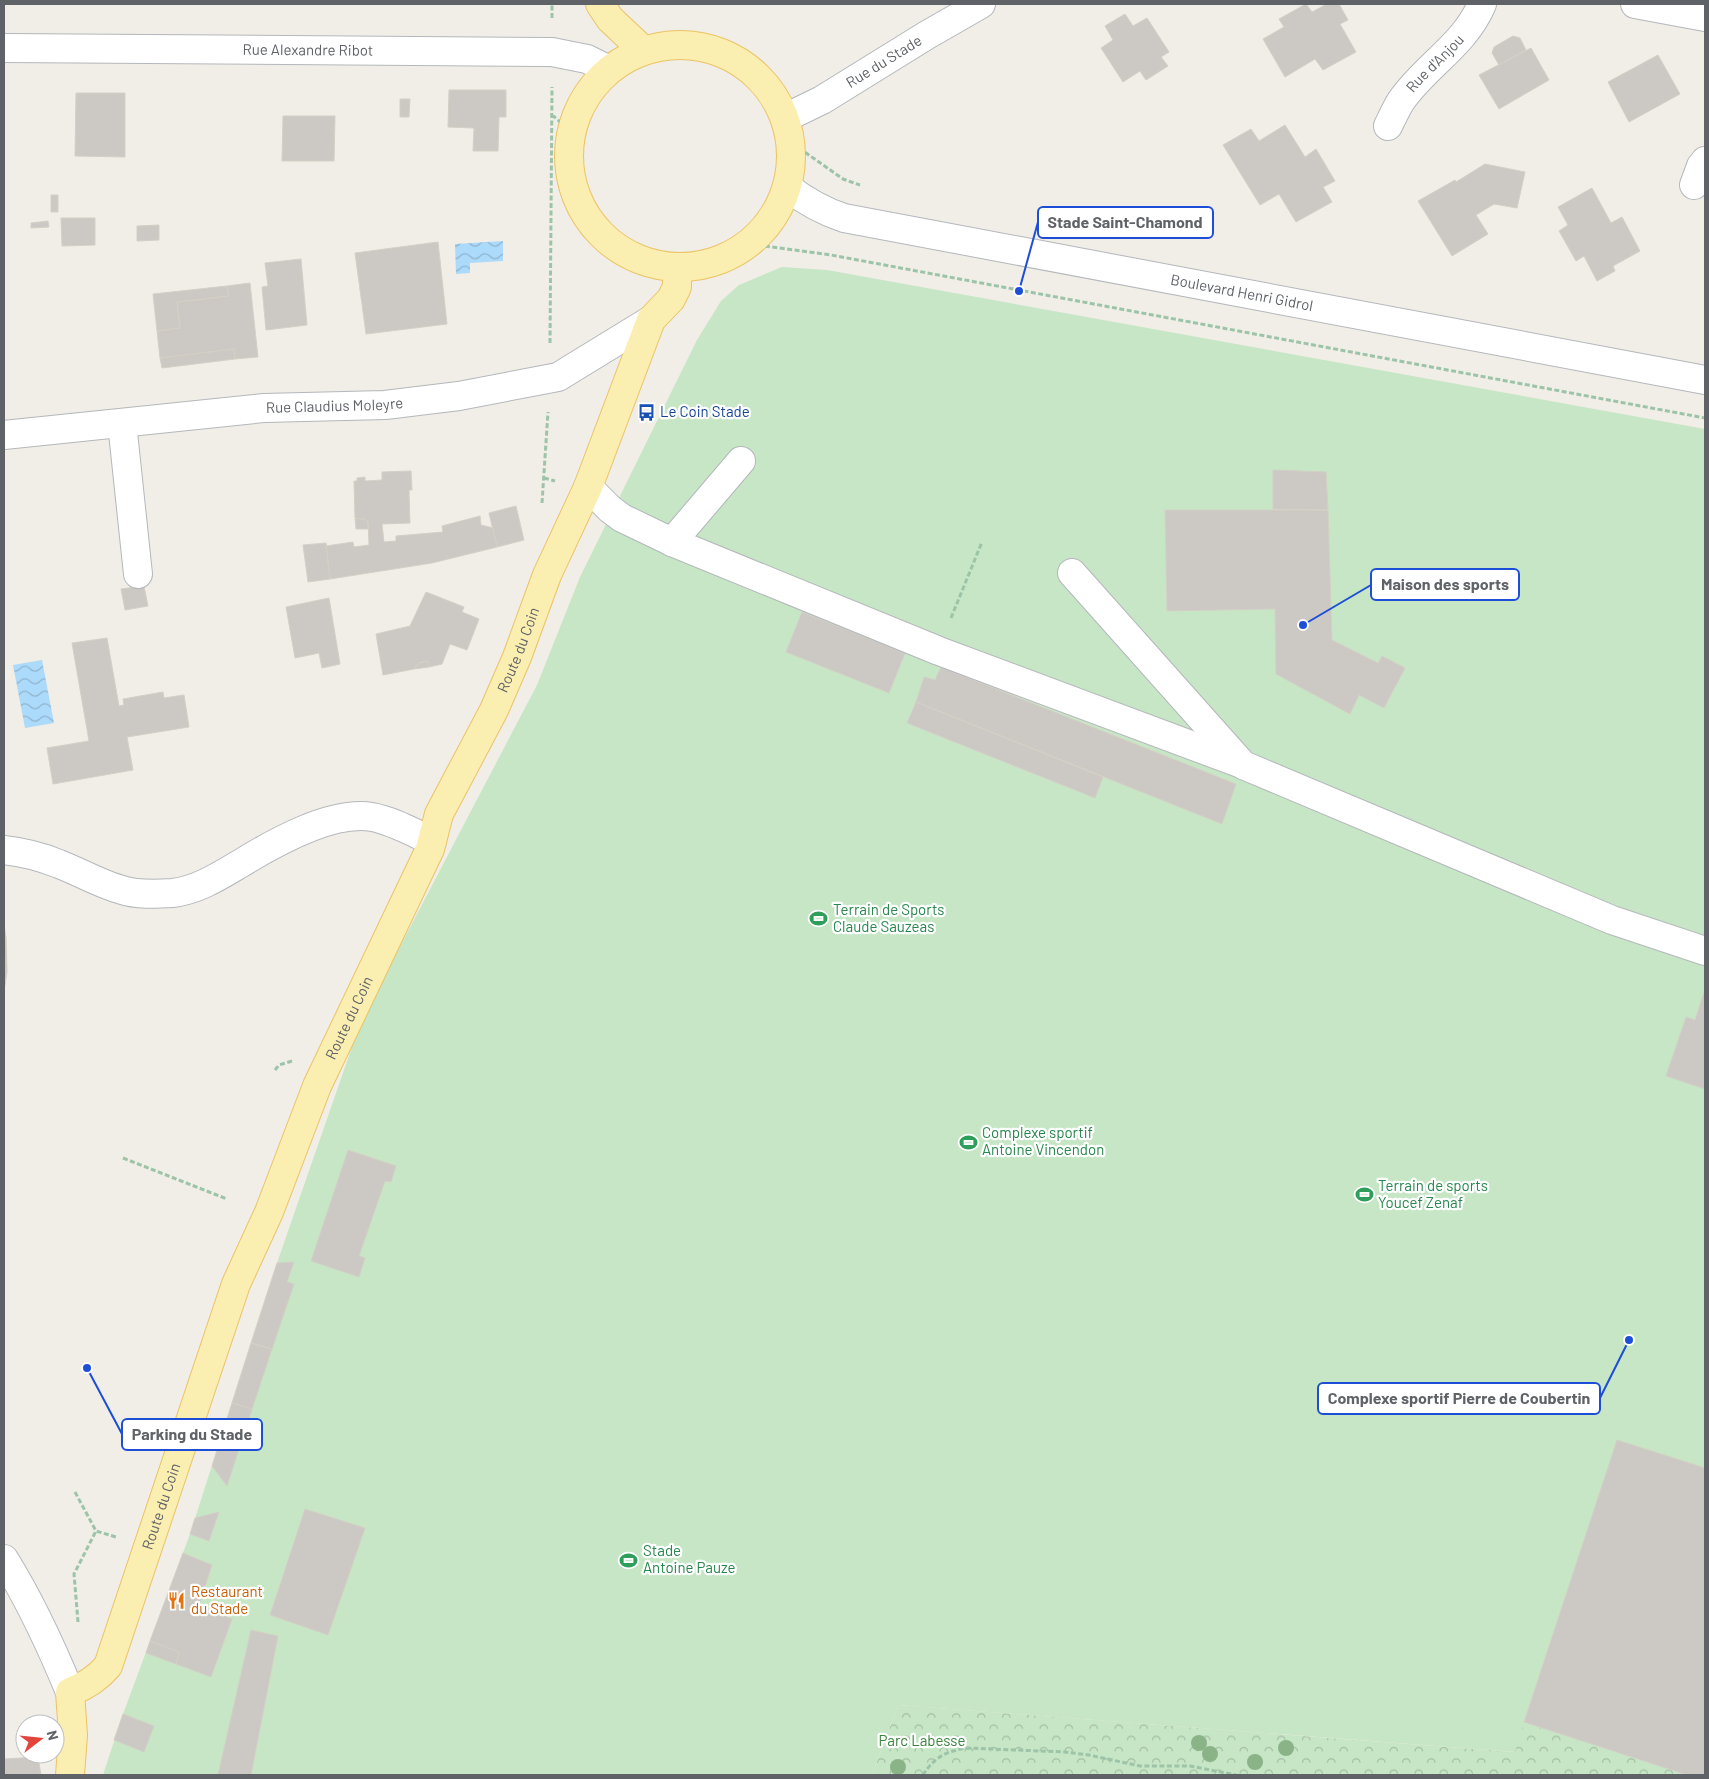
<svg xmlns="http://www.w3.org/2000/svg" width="1709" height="1779" viewBox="0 0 1709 1779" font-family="Barlow,sans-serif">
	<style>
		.forest { fill: url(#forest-crowns) }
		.pitch { fill: #c6e6c5 }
		.water { fill: url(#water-waves) }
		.building { fill: #ccc9c4; stroke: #d4d0c6 }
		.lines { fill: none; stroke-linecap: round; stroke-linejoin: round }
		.minor-casing { stroke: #b4b7bb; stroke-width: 30 }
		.major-casing { stroke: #ebc365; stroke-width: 30 }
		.path { stroke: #9dc4a8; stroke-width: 3; stroke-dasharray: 5 2.5; stroke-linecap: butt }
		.minor { stroke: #fff; stroke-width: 28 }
		.major { stroke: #fbeeb1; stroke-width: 28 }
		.tree { fill: #8bb388 }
		.labels { text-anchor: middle; stroke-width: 4.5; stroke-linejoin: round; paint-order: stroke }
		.street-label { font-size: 15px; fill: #5f6267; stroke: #fff }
		.transit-label { font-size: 15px; fill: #164399; stroke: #fff; text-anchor: start }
		.leisure-label { font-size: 15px; fill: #27864d; stroke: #fff; text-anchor: start }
		.food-label { font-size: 15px; fill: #c56008; stroke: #fff; text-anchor: start }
		.park-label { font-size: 15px; fill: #39833b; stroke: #fff }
		.leader { fill: none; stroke: #1d4ed8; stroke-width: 2 }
		.callout-dot { fill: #1d4ed8; stroke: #fff; stroke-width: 2 }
		.callout { fill: #fff; stroke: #1d4ed8; stroke-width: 2 }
		.callout-label { font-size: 16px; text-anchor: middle; font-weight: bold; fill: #5f6267 }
	</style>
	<defs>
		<pattern id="forest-crowns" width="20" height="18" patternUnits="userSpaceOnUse" patternTransform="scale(1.25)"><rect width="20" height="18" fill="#c6e6c5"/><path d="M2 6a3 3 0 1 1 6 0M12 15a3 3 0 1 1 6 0" fill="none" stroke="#a4bea4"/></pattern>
		<pattern id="water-waves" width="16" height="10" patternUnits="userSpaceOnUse" patternTransform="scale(1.25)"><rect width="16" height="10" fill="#acdafb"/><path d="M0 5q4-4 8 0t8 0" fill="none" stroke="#8fb4cf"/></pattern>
	</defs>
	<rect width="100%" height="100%" fill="#f0eee7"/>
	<path class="forest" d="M898 1705 1514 1752 1524 1722 1687 1775H872Z"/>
	<path class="pitch" d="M782 267 827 270 1705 429V1775H1687L1524 1723 1515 1752 898 1705 872 1775H103L123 1714 190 1534 277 1263 361 1021 537 685 580 577 697 340 721 301 739 285Z"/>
	<path class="water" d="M503 241V261L470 263V273L456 274 455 244Z
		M42 660 54 723 25 728 13 665Z"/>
	<path class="building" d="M1306 4 1312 12 1327 4H1339L1348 20 1340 24 1356 52 1323 70 1315 59 1285 77 1263 39 1284 27 1279 19Z
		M1125 14 1133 26 1147 18 1169 52 1161 57 1168 66 1146 80 1140 71 1123 82 1101 48 1113 40 1105 26Z
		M1513 36 1520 38 1526 50 1499 65 1492 53 1494 47Z
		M1531 48 1549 80 1499 109 1479 75Z
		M1658 55 1680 94 1629 122 1608 82Z
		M449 90H506V117H499L498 151H473L474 128 448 127Z
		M76 93H125V157L75 156Z
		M400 99H410L409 117H400Z
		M283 116H335L334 161H282Z
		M1285 125 1305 157 1316 149 1335 181 1323 187 1332 202 1296 222 1279 194 1260 205 1223 145 1251 129 1259 141Z
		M1485 164 1525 172 1517 208 1494 204 1476 215 1488 234 1452 256 1418 201 1455 180 1456 182Z
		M1592 188 1611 223 1622 217 1640 251 1613 266 1615 271 1597 281 1584 256 1576 261 1559 231 1568 225 1558 207Z
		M51 195H58V212H51Z
		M61 218H95V245L62 246Z
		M48 221 49 227 31 228V223Z
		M159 225V240L137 241V226Z
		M438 242 447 324 366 334 355 253Z
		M301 259 307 325 266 330 262 287 268 286 265 263Z
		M250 283 258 357 235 359 234 349 160 358 157 331 180 328 177 302 229 296 227 286Z
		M227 286 229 296 177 302 180 328 157 331 153 294Z
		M234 349 235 359 162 368 160 358Z
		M1273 470 1326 472 1328 510 1273 509Z
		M411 471 412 490H409L410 523 382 524 384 542 396 541V536L443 532 442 526 480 516 481 525 493 528 497 547 432 563 330 579 326 546 353 542 354 547 369 545 368 521 363 519 355 518 354 481H357V478L365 477V481L382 480V472Z
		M516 506 524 540 497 547 489 513Z
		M1165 510H1328L1332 640 1378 663 1382 656 1405 668 1384 708 1359 695 1350 714 1276 674 1275 609 1167 611Z
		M355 518 363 519 368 521V529H356Z
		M326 543 330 579 308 582 303 545Z
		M144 586 148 606 125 610 121 589Z
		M426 592 464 607 462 612 479 619 467 650 450 644 442 664 429 667 428 661 419 663 414 669 383 675 376 634 410 626Z
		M329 598 340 664 322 668 319 653 295 658 286 607Z
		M802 612 905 653 889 693 786 652Z
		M107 638 119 706 124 705 123 699 163 692 164 698 184 695 189 727 127 737 133 770 53 784 47 748 89 741 72 643Z
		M428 661 429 667 414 669 419 663Z
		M941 667 1236 784 1222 824 916 702 924 677 935 680Z
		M916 702 1103 777 1095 798 907 723Z
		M4 925 6 937 7 972 4 991Z
		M1705 989V1089L1666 1076 1686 1017 1695 1020Z
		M348 1150 396 1166 391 1182 385 1181 359 1256 365 1258 359 1277 311 1261Z
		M294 1262 287 1282 294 1284 272 1349 251 1343 277 1263Z
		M251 1343 272 1349 252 1409 232 1403Z
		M232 1403 252 1409 227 1486 212 1466Z
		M1617 1440 1705 1468V1775H1687L1524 1722Z
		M305 1509 365 1528 328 1635 270 1615Z
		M219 1512 209 1541 190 1534 195 1518Z
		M183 1553 212 1565 199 1605 232 1619 211 1677 176 1664 179 1652 150 1641Z
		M251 1630 278 1636 251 1775H218Z
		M150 1641 179 1652 176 1664 146 1653Z
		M123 1714 154 1726 144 1752 114 1740Z
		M38 1757 41 1775H4V1759Z"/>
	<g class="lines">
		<defs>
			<g id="minor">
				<path d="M1635 4 1705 17"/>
				<path id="s1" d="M4 48 552 52 587 59 609 70"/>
				<path id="s2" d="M785 118 822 100 927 35 981 4"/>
				<path id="s3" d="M1388 126C1392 118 1396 109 1401 101 1426 65 1464 46 1482 4"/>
				<path d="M1694 185 1701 166 1705 161"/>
				<path id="s4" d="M787 187C805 201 823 211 844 218L1705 380"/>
				<path d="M122 423 138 574"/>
				<path id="s5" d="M4 435 264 408 385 405 459 396 558 377 651 320"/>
				<path d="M588 487 610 509 622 518 672 542 939 651 1239 763"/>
				<path d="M672 542 741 461"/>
				<path d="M1072 573 1243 765 1612 920 1705 951"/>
				<path d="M4 850C22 852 42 857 59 864 80 872 100 884 122 890 137 895 156 894 172 893 195 891 218 877 238 865 272 844 331 810 372 817 393 821 412 832 432 841"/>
				<path d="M4 1559C31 1602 51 1646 70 1692"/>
			</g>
			<g id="major">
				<path d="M600 4 610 19 643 50"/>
				<circle cx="680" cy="156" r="111"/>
				<path id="s6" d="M70 1775 73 1735 70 1692C86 1686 97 1679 108 1666L236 1284 269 1212 317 1086 430 849 439 814 494 710 517 657 547 575 588 487 651 320 671 299 677 287V268"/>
			</g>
		</defs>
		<use href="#minor" class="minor-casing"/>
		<use href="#major" class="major-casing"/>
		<path class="path" d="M552 18V4
			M552 115 571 131
			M799 148 843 179 860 185
			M750 244 831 255 1705 418
			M550 343 552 87
			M544 478 555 481
			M542 503 548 412
			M951 618 982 542
			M275 1070 279 1065 292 1061
			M123 1158 227 1199
			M75 1492 96 1531 116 1537
			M78 1622 74 1574 96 1531
			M923 1775C934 1757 947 1751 967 1748L1065 1752 1089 1755 1140 1766H1190L1236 1775"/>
		<use href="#minor" class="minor"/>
		<use href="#major" class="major"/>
	</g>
	<g class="tree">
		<circle cx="1199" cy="1743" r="8"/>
		<circle cx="1286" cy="1748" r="8"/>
		<circle cx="1210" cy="1754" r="8"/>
		<circle cx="1255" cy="1762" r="8"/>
		<circle cx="898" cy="1767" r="8"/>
	</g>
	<defs>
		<symbol id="bus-bare" viewBox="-9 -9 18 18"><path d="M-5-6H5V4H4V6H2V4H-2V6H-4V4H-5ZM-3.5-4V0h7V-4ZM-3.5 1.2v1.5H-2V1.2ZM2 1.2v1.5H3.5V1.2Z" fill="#1a4fb4" stroke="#fff" stroke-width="2.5" paint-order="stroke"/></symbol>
		<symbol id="stadium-bare" viewBox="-9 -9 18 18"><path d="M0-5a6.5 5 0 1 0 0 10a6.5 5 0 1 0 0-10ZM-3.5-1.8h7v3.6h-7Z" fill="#2e9e5b" stroke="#fff" stroke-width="2.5" paint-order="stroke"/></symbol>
		<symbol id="restaurant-bare" viewBox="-9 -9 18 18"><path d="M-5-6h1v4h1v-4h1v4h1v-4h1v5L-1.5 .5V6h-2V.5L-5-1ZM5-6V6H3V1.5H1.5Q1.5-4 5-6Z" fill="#e8710a" stroke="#fff" stroke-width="2.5" paint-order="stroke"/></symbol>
	</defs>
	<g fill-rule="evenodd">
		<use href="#bus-bare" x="634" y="400" width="25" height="25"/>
		<use href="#stadium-bare" x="806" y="906" width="25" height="25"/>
		<use href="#stadium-bare" x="956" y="1130" width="25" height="25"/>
		<use href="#stadium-bare" x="1352" y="1182" width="25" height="25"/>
		<use href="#stadium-bare" x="616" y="1548" width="25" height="25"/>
		<use href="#restaurant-bare" x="164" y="1588" width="25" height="25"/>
	</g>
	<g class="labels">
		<g class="street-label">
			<text dy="5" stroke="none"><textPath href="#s1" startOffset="304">Rue Alexandre Ribot</textPath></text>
			<text dy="5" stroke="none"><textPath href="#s2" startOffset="114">Rue du Stade</textPath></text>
			<text dy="5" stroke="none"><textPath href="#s3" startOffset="79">Rue d'Anjou</textPath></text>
			<text dy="5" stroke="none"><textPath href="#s4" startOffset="470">Boulevard Henri Gidrol</textPath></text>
			<text dy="5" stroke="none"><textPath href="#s5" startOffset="332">Rue Claudius Moleyre</textPath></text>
			<text dy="5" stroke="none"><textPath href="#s6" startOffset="1228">Route du Coin</textPath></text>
			<text dy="5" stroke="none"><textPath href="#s6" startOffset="822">Route du Coin</textPath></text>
			<text dy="5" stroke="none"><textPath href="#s6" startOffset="298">Route du Coin</textPath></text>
		</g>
		<g class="transit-label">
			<text x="660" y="417">Le Coin Stade</text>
		</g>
		<g class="leisure-label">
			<text x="833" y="915">Terrain de Sports<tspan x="833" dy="17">Claude Sauzeas</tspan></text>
			<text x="982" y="1138">Complexe sportif<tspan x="982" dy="17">Antoine Vincendon</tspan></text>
			<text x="1378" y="1191">Terrain de sports<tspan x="1378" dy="17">Youcef Zenaf</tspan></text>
			<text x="643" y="1556">Stade<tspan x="643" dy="17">Antoine Pauze</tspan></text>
		</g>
		<g class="food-label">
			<text x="191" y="1597">Restaurant<tspan x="191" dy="17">du Stade</tspan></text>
		</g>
		<g class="park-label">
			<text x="922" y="1746">Parc Labesse</text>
		</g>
	</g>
	<path class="leader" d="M1019 291L1038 222M1303 625L1371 585M1629 1340L1600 1398M87 1368L122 1434"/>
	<g class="callout-dot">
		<circle cx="1019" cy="291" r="5"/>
		<circle cx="1303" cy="625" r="5"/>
		<circle cx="1629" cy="1340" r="5"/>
		<circle cx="87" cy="1368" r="5"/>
	</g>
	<g class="callout">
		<rect x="1038" y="207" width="175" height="31" rx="5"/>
		<rect x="1371" y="569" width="148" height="31" rx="5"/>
		<rect x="1318" y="1383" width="282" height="31" rx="5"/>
		<rect x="122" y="1419" width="140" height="31" rx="5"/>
	</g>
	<g class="callout-label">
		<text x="1125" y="228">Stade Saint-Chamond</text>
		<text x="1445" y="590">Maison des sports</text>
		<text x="1459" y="1404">Complexe sportif Pierre de Coubertin</text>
		<text x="192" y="1440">Parking du Stade</text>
	</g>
	<rect width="1709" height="1779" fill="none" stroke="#5f6267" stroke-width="10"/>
	<g transform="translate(40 1739) rotate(74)"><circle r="24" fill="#ffffff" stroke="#bfc0c2"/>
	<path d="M0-4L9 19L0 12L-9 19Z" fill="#e1453c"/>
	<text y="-8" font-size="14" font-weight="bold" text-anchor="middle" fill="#5f6267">N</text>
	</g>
</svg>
